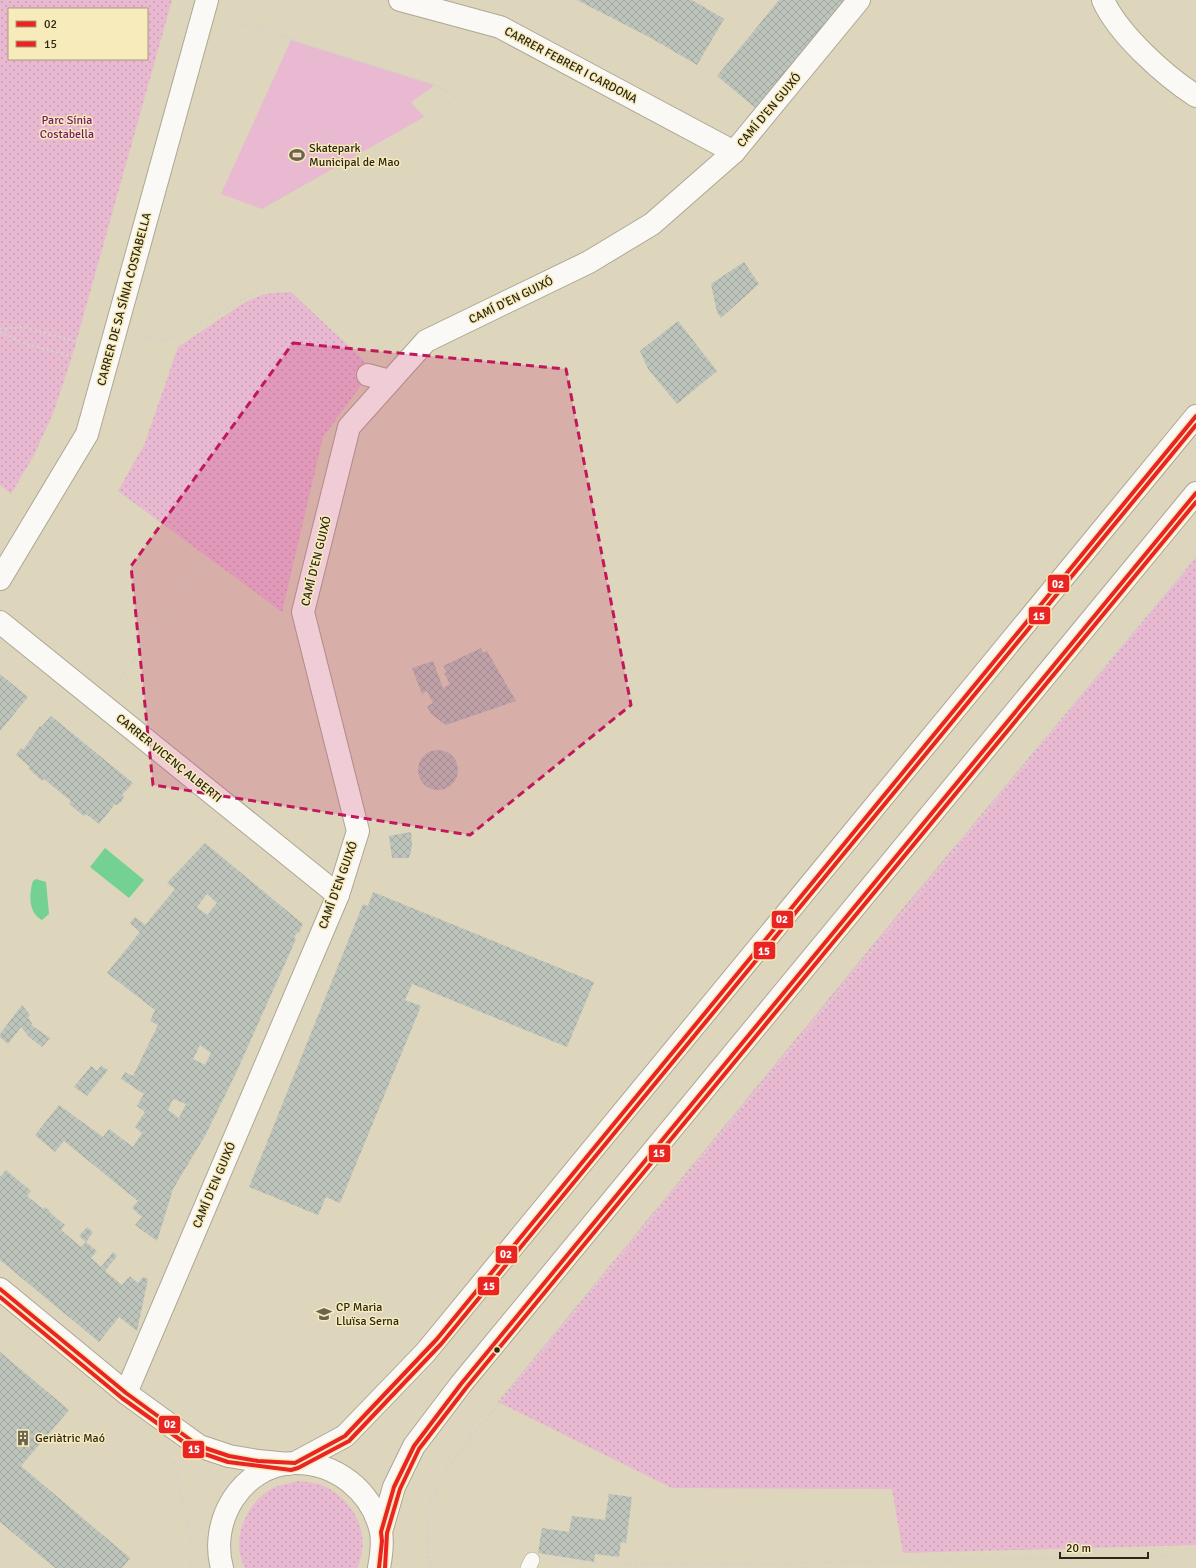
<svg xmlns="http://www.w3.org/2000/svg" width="1196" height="1568" viewBox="0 0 1196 1568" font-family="Signika,sans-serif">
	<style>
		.grass { fill: url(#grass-dots); fill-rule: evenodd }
		.garden { fill: #e8b9d0 }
		.water { fill: #73d193 }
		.building { fill: url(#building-cross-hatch); fill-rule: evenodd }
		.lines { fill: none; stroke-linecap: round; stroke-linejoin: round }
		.service-casing { stroke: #ada793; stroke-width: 16 }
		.pedestrian-casing { stroke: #ada793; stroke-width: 24 }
		.minor-casing { stroke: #ada793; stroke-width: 24 }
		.tertiary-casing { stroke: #ada793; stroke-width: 24 }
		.primary-casing { stroke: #ada793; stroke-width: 24 }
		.path { stroke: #d5d2ca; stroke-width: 2.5; stroke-dasharray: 2 3; stroke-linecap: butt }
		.service { stroke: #faf9f5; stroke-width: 15 }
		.pedestrian { stroke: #faf9f5; stroke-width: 22 }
		.minor { stroke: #faf9f5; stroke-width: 22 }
		.tertiary { stroke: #faf9f5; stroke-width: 22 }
		.primary { stroke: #faf9f5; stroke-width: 22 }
		.bus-1-casing { stroke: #f7eabb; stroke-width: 7 }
		.bus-2-casing { stroke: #f7eabb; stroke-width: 7 }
		.bus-1 { stroke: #ea2423; stroke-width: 4 }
		.bus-2 { stroke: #ea2423; stroke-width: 4 }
		.marked { fill: #c2185b; fill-opacity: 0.2; stroke: #c2185b; stroke-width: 3; stroke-dasharray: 8 5; stroke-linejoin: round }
		.bus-dot { fill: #2c2715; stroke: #f7eabb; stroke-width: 1.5 }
		.labels { text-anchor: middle; stroke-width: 3; stroke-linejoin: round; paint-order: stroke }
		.street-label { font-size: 12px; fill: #2c2715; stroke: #f7eabb }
		.park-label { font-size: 12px; fill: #741768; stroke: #f7eabb }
		.poi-label { font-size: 12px; fill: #2c2715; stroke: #f7eabb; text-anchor: start }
		.line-badge { stroke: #f7eabb; stroke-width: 1.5 }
		.badge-label { font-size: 11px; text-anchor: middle; font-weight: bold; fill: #fff }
	</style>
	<defs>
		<pattern id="grass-dots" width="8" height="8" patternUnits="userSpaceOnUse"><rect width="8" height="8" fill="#e8b9d0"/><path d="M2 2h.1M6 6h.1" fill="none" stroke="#c79fb2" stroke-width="1.8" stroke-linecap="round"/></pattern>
		<pattern id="building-cross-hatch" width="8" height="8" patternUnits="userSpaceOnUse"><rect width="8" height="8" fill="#bcc4bb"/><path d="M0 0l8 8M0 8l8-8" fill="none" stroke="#a2a8a0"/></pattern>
	</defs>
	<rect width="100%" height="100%" fill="#ddd5bc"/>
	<path class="grass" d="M0 0H172L71 360 54 411 34 455 11 494 0 485ZM9 9H147V59H9Z
		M291 292 373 369 323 437 282 612 118 491 145 443 178 347 244 303 264 294Z
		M1196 557V1545L903 1553 892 1489 672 1488 498 1402 895 918Z
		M299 1481C307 1482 317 1483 324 1486 355 1501 372 1536 357 1568H245C229 1539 248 1497 278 1486 285 1484 293 1483 299 1481Z"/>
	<path class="garden" d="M291 40 435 85 411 102 424 117 262 209 221 194Z"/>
	<path class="water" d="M105 848 144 880 129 898 90 867Z
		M36 879 46 882 49 914 42 920C28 913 29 893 33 881Z"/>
	<path class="building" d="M577 0H692L724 19 697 65 651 38Z
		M779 0H849L758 110 717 76Z
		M744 262 759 284 721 318 717 312 711 284Z
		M678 321 717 371 677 404 648 369 640 351Z
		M481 648 483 653 487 651 516 701 446 725 431 714 427 706 433 703 427 691 422 694 412 668 433 661 443 688 450 684 444 673 447 672 443 666Z
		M0 674 28 697 0 731Z
		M51 716 133 783 122 795 124 797 121 802 117 805 115 804 99 824 86 814 84 816 69 804 71 801 44 779 42 781 28 768 30 767 16 755 21 748 23 750 40 726 41 727Z
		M418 770a20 20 0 1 1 40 0a20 20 0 1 1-40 0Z
		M411 832 412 847 409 858H392L389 836Z
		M205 843 303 924 299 933 298 932 294 937 296 939 236 1073 205 1136 173 1189 157 1241 135 1225 142 1217 132 1208 138 1201 64 1141 55 1152 35 1135 59 1105 103 1137 109 1129 133 1147 142 1133 135 1127 145 1112 137 1106 144 1094 121 1079 125 1072 133 1076 158 1025 150 1021 155 1010 107 973 140 932 130 923 135 917 145 925 175 889 167 883ZM207 894 217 903 207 915 197 907ZM200 1045 211 1053 205 1065 193 1059ZM173 1099 186 1104 179 1118 168 1110Z
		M373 892 594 982 567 1047 412 984 405 1000 421 1006 340 1203 326 1197 318 1215 249 1187 363 904 368 906Z
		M22 1005 30 1015 28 1018 32 1023 31 1025 50 1038 42 1047 29 1037 21 1027 8 1044 0 1037V1034Z
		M91 1066 97 1071 101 1066 108 1070 87 1096 74 1087Z
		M6 1170 31 1191 27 1196 43 1209 45 1207 50 1211 49 1212 65 1225 61 1230 81 1247 86 1242 97 1251 91 1258 101 1267 113 1252 117 1256 105 1271 122 1285 130 1276 138 1283 143 1277 148 1279 137 1331 119 1317 99 1342 0 1260V1177Z
		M87 1227 93 1232 86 1242 79 1236Z
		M0 1352 69 1410 21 1466 130 1558 122 1568H55L0 1522Z
		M609 1494 632 1497 626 1543 621 1542 619 1557 595 1554 594 1562 538 1553 542 1528 569 1532 572 1516 605 1520Z"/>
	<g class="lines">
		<defs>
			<path id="service" d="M528 1568 532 1560"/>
			<path id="pedestrian" d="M368 375 390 381
				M338 895 358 831 303 612 349 427 426 341 589 262 652 224 734 152 859 0"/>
			<path id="minor" d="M400 0 500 27 734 152
				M1103 0C1118 34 1165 76 1196 96
				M0 579 87 434 207 0
				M0 622 338 895 126 1393"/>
			<path id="tertiary" d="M0 1289 126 1393 199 1446 229 1456 258 1461 289 1464"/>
			<path id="primary" d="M295 1463 345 1436 425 1353 1196 416
				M381 1532 394 1487 414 1446 461 1384 1196 493
				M222 1568C209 1521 241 1466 293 1463 336 1462 372 1491 381 1532 383 1543 381 1557 379 1568"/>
		</defs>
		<use href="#service" class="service-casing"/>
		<use href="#pedestrian" class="pedestrian-casing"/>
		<use href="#minor" class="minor-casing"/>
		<use href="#tertiary" class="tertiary-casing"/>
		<use href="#primary" class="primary-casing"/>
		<path class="path" d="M237 22 435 85 472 107 487 130
			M0 329 23 327 85 344
			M0 332 27 344 81 359
			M140 337 168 340 259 291 274 288 281 293
			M118 683 205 555
			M463 1426 473 1435
			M174 1462 192 1547
			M555 1561 688 1565 1172 1556
			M190 1568 192 1558
			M430 1568 427 1546 430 1505 436 1490 448 1468 473 1435 1196 557"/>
		<use href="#service" class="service"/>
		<use href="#pedestrian" class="pedestrian"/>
		<use href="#minor" class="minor"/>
		<use href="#tertiary" class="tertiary"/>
		<use href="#primary" class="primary"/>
		<defs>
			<path id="bus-1" d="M0 1289 126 1393 199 1446 229 1456 258 1461 295 1463 345 1436 437 1339 1196 416
				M379 1568 382 1541 381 1532 394 1487 414 1446 461 1384 1196 493"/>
			<path id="bus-2" d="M0 1297 122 1398 196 1451 228 1462 291 1470 298 1468 349 1441 442 1343 1196 425
				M385 1568 387 1533 400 1489 419 1449 466 1388 1196 502"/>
		</defs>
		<use href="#bus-1" class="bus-1-casing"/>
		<use href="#bus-2" class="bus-2-casing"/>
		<use href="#bus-1" class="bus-1"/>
		<use href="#bus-2" class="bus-2"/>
	</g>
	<path class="marked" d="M293 343 566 369 631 705 470 835 153 785 131 566Z"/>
	<defs>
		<symbol id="stadium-bare" viewBox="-9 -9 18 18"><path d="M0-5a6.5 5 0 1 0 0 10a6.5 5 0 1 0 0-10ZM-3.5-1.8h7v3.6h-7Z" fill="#6a644f" stroke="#f7eabb" stroke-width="2.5" paint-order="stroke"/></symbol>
		<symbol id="school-bare" viewBox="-9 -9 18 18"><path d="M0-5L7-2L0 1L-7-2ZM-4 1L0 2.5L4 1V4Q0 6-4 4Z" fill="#6a644f" stroke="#f7eabb" stroke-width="2.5" paint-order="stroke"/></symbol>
		<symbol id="building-bare" viewBox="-9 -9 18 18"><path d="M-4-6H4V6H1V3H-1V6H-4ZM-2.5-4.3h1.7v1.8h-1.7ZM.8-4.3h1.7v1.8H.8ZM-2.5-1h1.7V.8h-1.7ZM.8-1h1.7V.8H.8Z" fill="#6a644f" stroke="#f7eabb" stroke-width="2.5" paint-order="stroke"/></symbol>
	</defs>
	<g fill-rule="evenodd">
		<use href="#stadium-bare" x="286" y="144" width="22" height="22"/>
		<use href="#school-bare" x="313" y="1303" width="22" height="22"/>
		<use href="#building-bare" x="12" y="1427" width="22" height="22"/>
	</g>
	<circle class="bus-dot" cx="497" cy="1350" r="3.5"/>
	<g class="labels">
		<g class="street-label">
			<text transform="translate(571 65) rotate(28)" y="4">CARRER FEBRER I CARDONA</text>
			<text transform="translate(769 110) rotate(-50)" y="4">CAMÍ D'EN GUIXÓ</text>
			<text transform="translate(124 299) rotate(-75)" y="4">CARRER DE SA SÍNIA COSTABELLA</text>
			<text transform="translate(511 300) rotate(-26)" y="4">CAMÍ D'EN GUIXÓ</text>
			<text transform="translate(316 561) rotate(-76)" y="4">CAMÍ D'EN GUIXÓ</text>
			<text transform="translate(169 758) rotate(39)" y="4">CARRER VICENÇ ALBERTI</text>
			<text transform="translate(338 885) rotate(-70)" y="4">CAMÍ D'EN GUIXÓ</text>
			<text transform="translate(214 1185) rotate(-67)" y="4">CAMÍ D'EN GUIXÓ</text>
		</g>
		<g class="park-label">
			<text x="67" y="124">Parc Sínia<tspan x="67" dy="14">Costabella</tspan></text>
		</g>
		<g class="poi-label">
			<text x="309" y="152">Skatepark<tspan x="309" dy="14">Municipal de Mao</tspan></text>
			<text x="336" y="1311">CP Maria<tspan x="336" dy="14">Lluïsa Serna</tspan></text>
			<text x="35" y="1442">Geriàtric Maó</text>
		</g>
	</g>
	<g class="line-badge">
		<rect x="1047" y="574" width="23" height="19" rx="4" fill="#ea2423"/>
		<rect x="1028" y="606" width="23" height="19" rx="4" fill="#ea2423"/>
		<rect x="771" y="910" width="23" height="19" rx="4" fill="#ea2423"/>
		<rect x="753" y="941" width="23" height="19" rx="4" fill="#ea2423"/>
		<rect x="648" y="1144" width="23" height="19" rx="4" fill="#ea2423"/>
		<rect x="495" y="1245" width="23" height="19" rx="4" fill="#ea2423"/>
		<rect x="477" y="1276" width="23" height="20" rx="4" fill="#ea2423"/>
		<rect x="158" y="1415" width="23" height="19" rx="4" fill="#ea2423"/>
		<rect x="182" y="1440" width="23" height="19" rx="4" fill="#ea2423"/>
	</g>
	<g class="badge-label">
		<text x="1058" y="588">02</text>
		<text x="1039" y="620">15</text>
		<text x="782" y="923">02</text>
		<text x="764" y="955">15</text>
		<text x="659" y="1157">15</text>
		<text x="506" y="1258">02</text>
		<text x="489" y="1290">15</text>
		<text x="170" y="1428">02</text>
		<text x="194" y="1453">15</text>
	</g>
	<rect x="8" y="8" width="140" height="52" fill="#f7eabb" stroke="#a69c79"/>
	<rect x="16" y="21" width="20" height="6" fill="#ea2423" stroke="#a69c79"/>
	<text x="44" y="28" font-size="12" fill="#2c2715">02</text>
	<rect x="16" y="41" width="20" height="6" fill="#ea2423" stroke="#a69c79"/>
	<text x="44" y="48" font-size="12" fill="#2c2715">15</text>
	<path d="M1060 1552v6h88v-6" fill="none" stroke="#2c2715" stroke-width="2"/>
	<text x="1066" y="1552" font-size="12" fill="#2c2715" stroke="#f7eabb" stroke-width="3" paint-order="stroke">20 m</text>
</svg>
